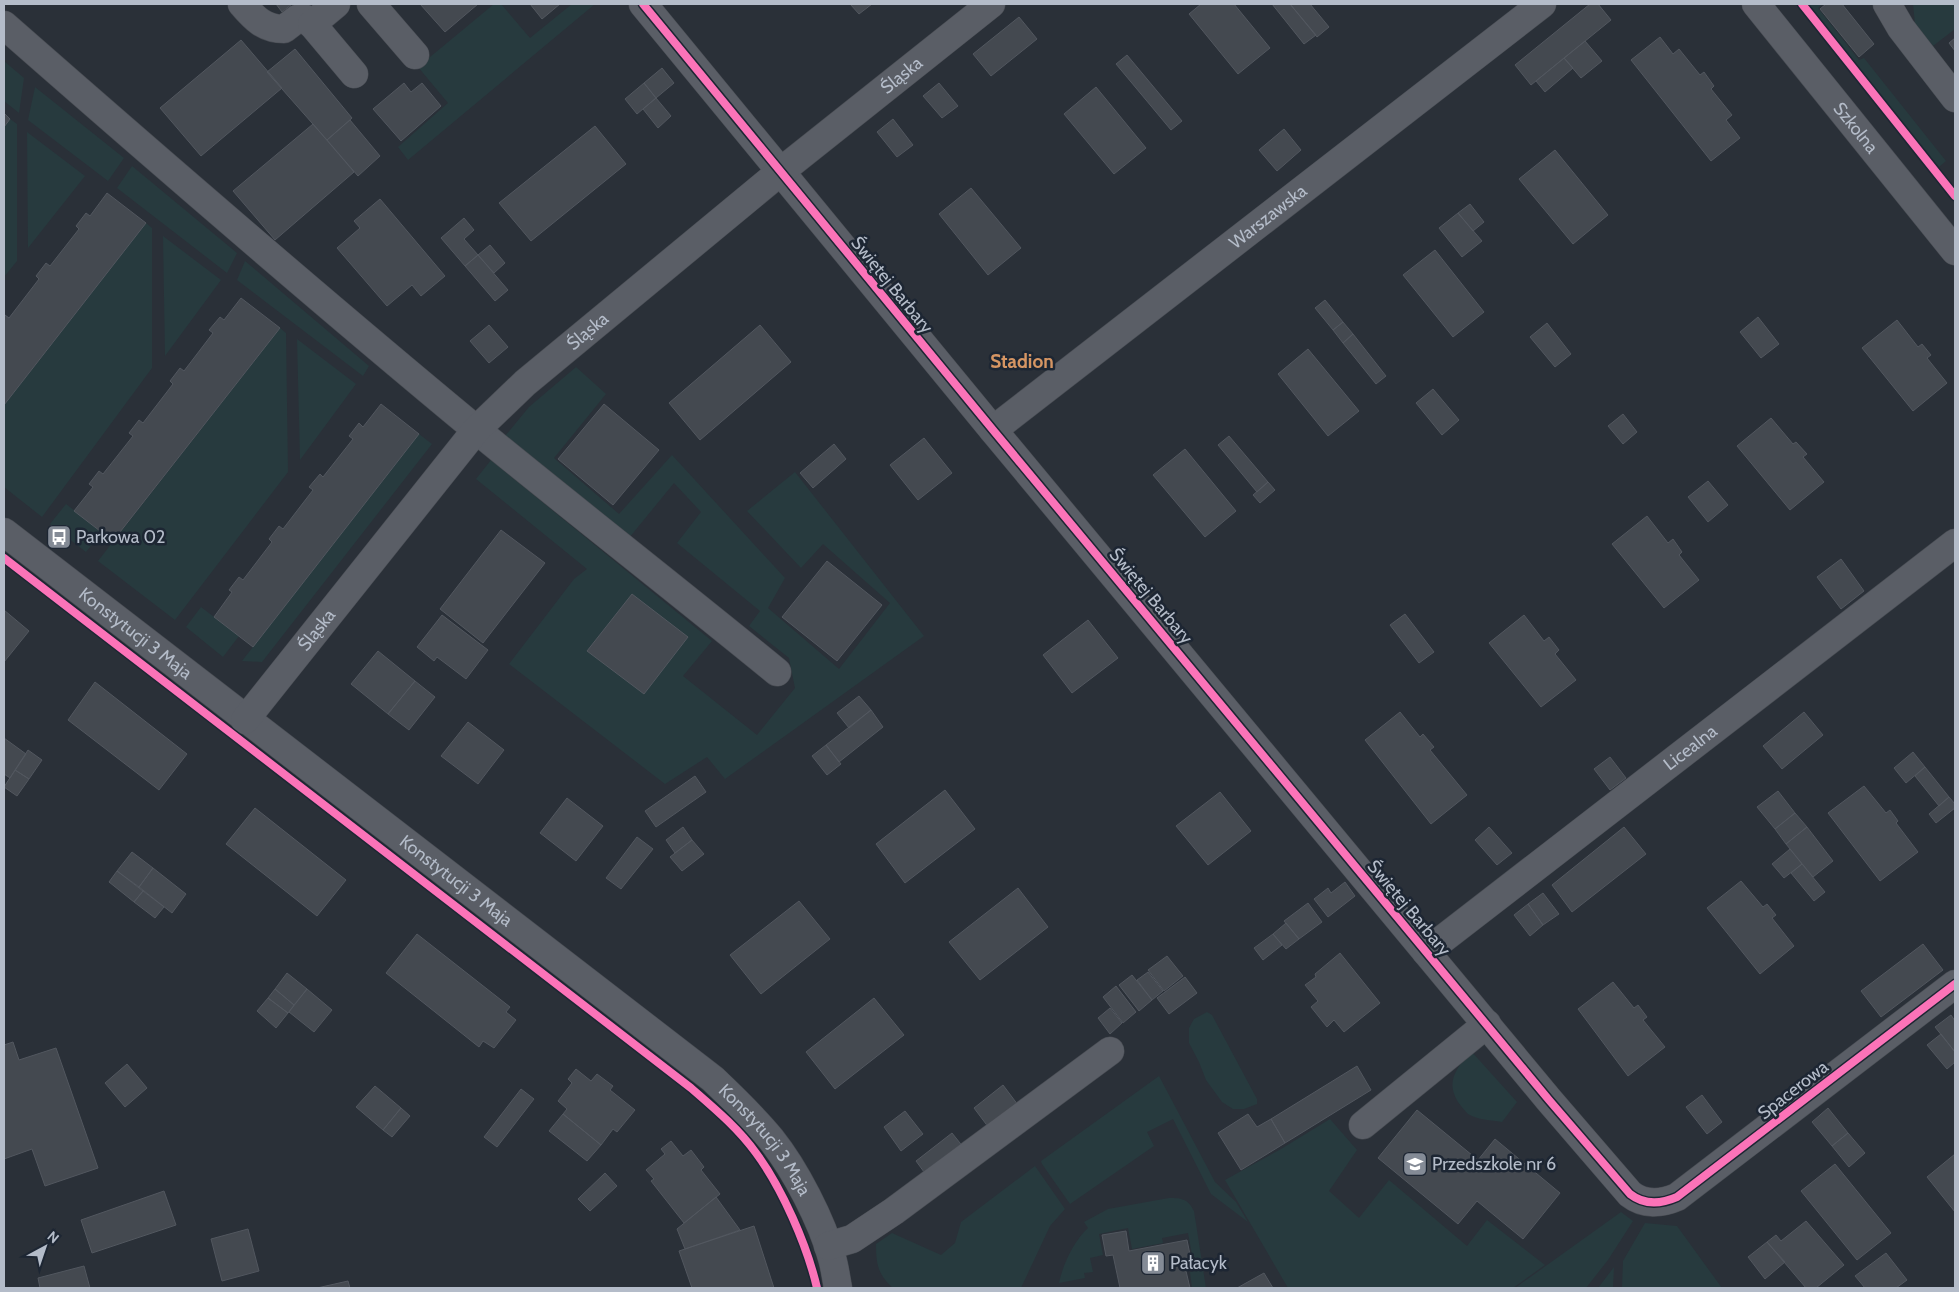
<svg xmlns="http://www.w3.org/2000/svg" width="1959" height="1292" viewBox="0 0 1959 1292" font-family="Cabin,sans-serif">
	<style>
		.green { fill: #273a3e }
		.building { fill: #444950; stroke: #52575f }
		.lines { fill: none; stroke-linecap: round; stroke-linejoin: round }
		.minor-casing { stroke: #484c53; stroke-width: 29 }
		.minor { stroke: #5a5e66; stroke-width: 28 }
		.cycleway-casing { stroke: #1d2633; stroke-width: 11 }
		.cycleway { stroke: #fb73b8; stroke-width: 8 }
		.labels { text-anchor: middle; stroke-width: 5; stroke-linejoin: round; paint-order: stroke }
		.street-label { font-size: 18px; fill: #b4bcc9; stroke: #1d2633 }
		.poi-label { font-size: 18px; fill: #b4bcc9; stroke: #1d2633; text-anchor: start }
		.neighbourhood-label { font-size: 19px; font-weight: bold; fill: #d59563; stroke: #1d2633 }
	</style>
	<rect width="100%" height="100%" fill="#2a3038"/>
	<path class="green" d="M494 4H501L530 38 572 4H595L408 160 398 147 448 103 418 67Z
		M1808 4H1822L1818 8 1859 60 1864 58 1946 161 1939 167Z
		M1913 4H1955V29L1933 46 1915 24Z
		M4 61 24 78 19 113 4 101Z
		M35 87 124 158 108 181 28 120Z
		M10 119 17 124V261L4 277V127Z
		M27 132 85 176 28 248V247Z
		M132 166 237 253 227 273 117 188Z
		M146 223 152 228V368L42 517 4 487V405Z
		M163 236 221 280 165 356Z
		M245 261 369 366 363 376 237 280Z
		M280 328 286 333 288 472 175 620 98 561Z
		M297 339 356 384 300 460Z
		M576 367 606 394 554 458 619 514 672 455 785 578 768 608 839 669 890 603 823 544 801 568 747 511 795 472 924 636 725 779 707 757 665 784 509 664 574 579 587 569 476 479 491 460 712 641 683 676 757 735 795 688 789 658 749 626 760 611 677 543 701 512 674 483 629 538 505 436 529 407Z
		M419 434 432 444 262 662 242 661Z
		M66 504 102 532 86 552 50 524Z
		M201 607 239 636 223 657 186 627Z
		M1207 1012 1212 1015 1257 1099V1104L1244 1109H1233L1222 1102 1206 1080 1199 1062 1189 1043V1028L1194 1019Z
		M1471 1051 1517 1102 1502 1122C1491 1120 1478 1120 1468 1114 1465 1111 1461 1106 1458 1102 1445 1081 1457 1068 1471 1051Z
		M1159 1076 1215 1182 1236 1202 1248 1222 1211 1194 1173 1119 1147 1132 1154 1146 1070 1204 1042 1164 1041 1161Z
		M1330 1119 1357 1150 1329 1191 1359 1218 1389 1180 1467 1246 1487 1220 1545 1265 1513 1288H1288L1225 1180 1281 1149Z
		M1035 1166 1065 1209 1050 1226 1021 1288H893C878 1275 876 1264 876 1244L892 1233 941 1255 955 1243 961 1222Z
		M1169 1198C1182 1198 1188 1199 1194 1211L1206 1288H1192L1190 1272 1195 1271 1188 1233 1162 1238 1163 1243 1132 1249 1128 1228 1099 1234 1103 1255 1090 1258 1093 1272 1084 1273 1085 1278 1059 1283C1063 1264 1074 1241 1088 1228L1084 1222 1108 1209Z
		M1621 1212 1633 1221 1608 1260 1586 1288H1515Z
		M1645 1223 1677 1226 1722 1288H1622L1623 1261Z
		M1614 1267 1613 1288H1598Z"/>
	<path class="building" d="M276 4H292L282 12Z
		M420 4H478L445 32Z
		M530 4H560L542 19Z
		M850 4H872L859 14Z
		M1201 4H1234L1270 48 1238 74 1189 14Z
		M1272 4H1290L1316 35 1304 44Z
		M1290 4H1310L1329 27 1317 37Z
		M1590 4H1598L1611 20 1531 85 1515 65Z
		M1826 4H1842L1874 44 1859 57 1820 9Z
		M1019 17 1037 39 991 76 973 54Z
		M1660 37 1673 54 1679 49 1700 75 1704 72 1714 86 1711 89 1732 115 1726 120 1740 138 1711 161 1631 60Z
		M1955 38V51L1949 43Z
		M241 40 282 88 201 156 160 108Z
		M1585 41 1602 61 1581 78 1564 58Z
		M295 49 352 118 327 140 267 72Z
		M1127 55 1182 121 1171 130 1116 64Z
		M1564 58 1573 68 1545 92 1536 81Z
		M662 68 674 83 656 98 644 83Z
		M404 83 411 92 422 83 441 106 401 141 373 109Z
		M644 83 656 98 637 114 625 99Z
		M939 83 958 106 942 118 923 96Z
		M1096 87 1146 148 1114 174 1064 114Z
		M656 98 671 116 658 128 643 109Z
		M4 113 10 119 4 127Z
		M893 119 913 145 897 157 877 132Z
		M350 120 380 156 358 176 327 140Z
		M313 124 354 172 275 240 233 191Z
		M595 126 626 164 531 241 499 203Z
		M1284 129 1301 150 1277 171 1259 150Z
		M1555 150 1608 215 1573 244 1519 179Z
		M971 188 1021 248 988 275 939 214Z
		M107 193 146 223 4 405V317L5 315 9 318 39 279 36 276 46 263 50 266 79 229 76 226 86 213 90 216Z
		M380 199 445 276 421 296 412 285 387 306 337 248 360 228 354 221Z
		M1470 204 1484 222 1473 231 1458 213Z
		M1458 213 1482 241 1462 257 1439 228Z
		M464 218 474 230 464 239 478 255 465 266 441 238Z
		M490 245 505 263 494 273 478 255Z
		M1435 250 1484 312 1453 337 1403 275Z
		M478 255 508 290 495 301 465 266Z
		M241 298 280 328 113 541 74 511 93 487 89 484 99 471 103 474 133 436 129 433 139 420 143 423 173 384 170 381 180 368 184 371 213 333 209 330 220 317 224 320Z
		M1325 300 1343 322 1333 330 1315 308Z
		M1758 317 1779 344 1761 358 1740 332Z
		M1897 320 1918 347 1922 344 1931 355 1927 358 1947 383 1913 411 1862 348Z
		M1343 322 1353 334 1343 343 1333 330Z
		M1547 323 1571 354 1555 367 1530 337Z
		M489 325 508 347 489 363 470 341Z
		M760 325 791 362 700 440 669 403Z
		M1353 334 1386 376 1376 384 1343 343Z
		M1308 349 1359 411 1328 436 1278 374Z
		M1433 389 1459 420 1442 435 1416 403Z
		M381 404 419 434 253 647 214 617 232 592 229 590 239 577 243 580 272 542 269 539 279 526 283 529 313 490 309 487 320 474 323 477 353 439 349 436 359 423 363 427Z
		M604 404 659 450 613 505 558 459Z
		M1623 414 1637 432 1623 444 1608 426Z
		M1771 418 1793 444 1796 442 1807 454 1803 457 1824 482 1790 510 1737 446Z
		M1229 436 1268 482 1257 492 1218 445Z
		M924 438 952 473 918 500 890 465Z
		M834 444 846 459 813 488 800 473Z
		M1185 449 1236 511 1205 537 1153 475Z
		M1708 481 1728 505 1708 522 1688 497Z
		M1268 482 1275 490 1260 503 1253 495Z
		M1647 516 1668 543 1673 539 1682 552 1679 555 1699 580 1664 608 1612 544Z
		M501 530 545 563 483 643 440 609Z
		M1841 559 1864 591 1841 609 1817 577Z
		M827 561 882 605 837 661 782 617Z
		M632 594 688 637 644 694 587 651Z
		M4 610 29 631 4 662Z
		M1405 614 1434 652 1419 663 1390 625Z
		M442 615 488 650 466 679 437 657 434 661 417 647Z
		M1524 615 1544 641 1549 637 1559 650 1555 654 1576 680 1541 707 1489 643Z
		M1088 620 1118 658 1072 693 1043 655Z
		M378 651 415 681 388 714 351 684Z
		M415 681 435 697 409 730 388 714Z
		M95 682 187 754 159 790 68 720Z
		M859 696 871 710 849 728 837 713Z
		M871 710 883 727 839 762 826 745Z
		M1400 712 1420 737 1423 734 1434 747 1430 750 1467 795 1431 824 1365 740Z
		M1804 712 1823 735 1782 769 1763 746Z
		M468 722 504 750 478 784 441 756Z
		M4 738 26 754 10 778 4 774Z
		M826 745 841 764 827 775 812 756Z
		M28 750 42 760 29 779 15 770Z
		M1913 752 1925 767 1906 783 1894 768Z
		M1610 757 1626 778 1610 790 1594 769Z
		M1925 767 1949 797 1939 806 1915 776Z
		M15 770 29 779 17 796 4 787Z
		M695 776 706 792 656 827 645 811Z
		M1864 786 1886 813 1890 810 1898 821 1896 823 1918 852 1880 881 1828 813Z
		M945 790 975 829 905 883 876 844Z
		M1778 791 1795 813 1775 829 1757 807Z
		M1220 792 1251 831 1208 865 1176 826Z
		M1949 797 1955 804V808L1936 823 1929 814Z
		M567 798 603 826 576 861 540 833Z
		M255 808 346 880 317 916 226 844Z
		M1795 813 1807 827 1786 844 1775 829Z
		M683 827 692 840 675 853 666 840Z
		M1489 827 1512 853 1497 865 1475 840Z
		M1624 827 1646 854 1572 912 1552 885Z
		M1807 827 1833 861 1813 877 1786 844Z
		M637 837 653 849 621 889 606 878Z
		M692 840 704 854 682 871 670 857Z
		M1790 849 1802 864 1784 878 1772 864Z
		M132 852 153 868 139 887 117 871Z
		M1802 864 1825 892 1814 901 1791 873Z
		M153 868 186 894 172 913 139 887Z
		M117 871 143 891 134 902 109 882Z
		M1741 881 1763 907 1767 904 1776 915 1772 918 1794 946 1760 974 1707 908Z
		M1345 882 1355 896 1328 917 1314 899 1328 888 1331 893Z
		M1018 888 1048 927 980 980 949 942Z
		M143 891 164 907 155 918 134 902Z
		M1543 893 1559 914 1543 925 1528 904Z
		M799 901 830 939 761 994 730 955Z
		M1308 903 1322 922 1299 939 1284 921Z
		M1528 904 1543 925 1530 936 1514 915Z
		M1286 923 1299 939 1286 949 1273 934Z
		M417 934 510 1007 506 1012 516 1020 494 1048 483 1041 479 1047 386 973Z
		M1273 934 1282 945 1263 960 1254 948Z
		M1923 944 1943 970 1881 1017 1861 991Z
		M1340 953 1380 1003 1344 1032 1334 1020 1327 1027 1311 1007 1318 1001 1305 985 1316 977 1315 974Z
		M1167 956 1183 976 1164 991 1148 970Z
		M1148 972 1163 991 1152 1000 1137 980Z
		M287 973 307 989 294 1005 275 989Z
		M1132 975 1152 1000 1139 1011 1119 985Z
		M1185 977 1197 993 1169 1014 1157 998Z
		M1613 982 1634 1008 1638 1005 1647 1017 1643 1020 1665 1047 1628 1076 1578 1009Z
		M1116 986 1136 1012 1123 1023 1103 997Z
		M275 989 294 1005 288 1013 268 998Z
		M307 989 332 1010 314 1032 289 1012Z
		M268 998 288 1013 276 1028 257 1011Z
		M874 998 904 1035 835 1089 806 1052Z
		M1110 1008 1122 1023 1110 1034 1098 1018Z
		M1951 1015 1955 1021V1052L1935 1027Z
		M1941 1034 1955 1052V1062L1947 1069 1927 1045Z
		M13 1042 19 1060 56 1048 98 1168 45 1186 32 1149 4 1159V1045Z
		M127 1064 147 1088 125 1107 105 1083Z
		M1357 1066 1371 1090 1285 1143 1271 1119Z
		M576 1069 591 1081 597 1074 613 1086 610 1090 635 1110 617 1132 613 1129 601 1145 563 1114 567 1109 558 1101 572 1083 568 1079Z
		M1003 1085 1018 1105 989 1128 974 1108Z
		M375 1086 401 1108 383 1130 356 1107Z
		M521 1089 534 1099 497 1147 484 1137Z
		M1702 1095 1722 1122 1707 1134 1686 1107Z
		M401 1108 410 1116 392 1137 383 1130Z
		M1828 1108 1848 1133 1832 1146 1812 1122Z
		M1417 1110 1478 1160 1495 1139 1560 1193 1523 1239 1477 1201 1458 1224 1378 1158Z
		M905 1111 923 1134 901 1151 884 1127Z
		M563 1114 601 1145 587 1161 549 1131Z
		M1248 1114 1257 1127 1271 1119 1285 1143 1241 1170 1218 1133Z
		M952 1133 964 1148 927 1176 916 1161Z
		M1848 1133 1865 1153 1849 1167 1832 1146Z
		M671 1141 683 1156 691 1150 704 1167 701 1170 720 1194 684 1223 651 1181 654 1179 646 1170 665 1154 661 1149Z
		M1955 1154V1212L1927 1177Z
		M1835 1164 1891 1233 1857 1260 1801 1191Z
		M605 1173 617 1186 590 1211 578 1199Z
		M164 1191 176 1225 92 1253 81 1220Z
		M716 1197 740 1230 685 1249 677 1229Z
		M1806 1221 1844 1265 1816 1288H1806L1767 1242 1776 1235 1781 1241Z
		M754 1226 774 1288H692L679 1251Z
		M248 1229 259 1271 222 1281 211 1239Z
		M1126 1231 1129 1251 1187 1240 1193 1269 1186 1271 1190 1288H1120L1113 1255 1106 1256 1102 1235Z
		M1767 1242 1785 1262 1765 1279 1748 1257Z
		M1886 1253 1907 1280 1896 1288H1865L1855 1276Z
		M84 1266 90 1288H40L38 1278Z
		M1264 1273 1273 1288H1237Z
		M348 1281 350 1288H317Z"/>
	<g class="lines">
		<defs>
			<g id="minor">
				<path d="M242 4C254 18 264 29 284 29L297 19 302 17 312 24"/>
				<path d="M336 4 312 24 354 74"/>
				<path d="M371 4 415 55"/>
				<path d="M643 4 993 430 1549 1100 1630 1194C1644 1205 1661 1204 1677 1197L1955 984"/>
				<path id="s1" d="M1756 4 1955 251"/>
				<path d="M1887 4 1901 28 1955 98"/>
				<path d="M4 25C159 161 315 296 473 427 574 510 677 590 777 672"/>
				<path id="s2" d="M993 430 1542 4"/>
				<path id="s3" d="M4 532 713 1079C733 1098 753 1117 771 1139 795 1169 822 1221 832 1258 835 1268 836 1278 838 1288"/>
				<path id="s4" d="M245 720 476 430 525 383 780 172 991 4"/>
				<path id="s5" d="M1426 952 1955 543"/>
				<path d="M1363 1125 1487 1024"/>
				<path d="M828 1246 852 1239 894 1211 1110 1051"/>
			</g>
		</defs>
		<use href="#minor" class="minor-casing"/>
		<use href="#minor" class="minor"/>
		<defs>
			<path id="cycleway" d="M643 4 993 430 1549 1100 1630 1194C1644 1205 1661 1204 1677 1197L1955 984
				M1802 4 1955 196
				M4 558 691 1088C714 1108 738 1128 756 1153 782 1188 807 1245 817 1288"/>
		</defs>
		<use href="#cycleway" class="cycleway-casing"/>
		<use href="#cycleway" class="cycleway"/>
	</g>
	<defs>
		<symbol id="bus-square" viewBox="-11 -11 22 22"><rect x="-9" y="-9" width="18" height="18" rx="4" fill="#848b96" stroke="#1d2633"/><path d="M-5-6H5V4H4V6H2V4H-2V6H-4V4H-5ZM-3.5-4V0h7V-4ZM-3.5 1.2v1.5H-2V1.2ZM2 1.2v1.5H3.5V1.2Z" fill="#fff"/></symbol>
		<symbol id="school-square" viewBox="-11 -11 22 22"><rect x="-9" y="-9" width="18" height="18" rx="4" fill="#848b96" stroke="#1d2633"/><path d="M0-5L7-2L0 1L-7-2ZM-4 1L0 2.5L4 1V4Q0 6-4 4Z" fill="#fff"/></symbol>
		<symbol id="building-square" viewBox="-11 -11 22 22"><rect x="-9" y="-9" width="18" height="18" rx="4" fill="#848b96" stroke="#1d2633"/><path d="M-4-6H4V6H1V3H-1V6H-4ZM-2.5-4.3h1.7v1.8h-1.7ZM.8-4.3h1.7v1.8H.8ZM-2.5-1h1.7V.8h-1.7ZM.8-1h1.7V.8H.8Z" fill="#fff"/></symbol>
	</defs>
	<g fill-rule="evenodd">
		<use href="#bus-square" x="45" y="523" width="28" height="28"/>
		<use href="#school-square" x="1401" y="1150" width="28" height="28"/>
		<use href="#building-square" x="1139" y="1249" width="28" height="28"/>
	</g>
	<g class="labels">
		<g class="street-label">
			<text dy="6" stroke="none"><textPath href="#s4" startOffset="925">Śląska</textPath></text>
			<text dy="6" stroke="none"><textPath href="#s1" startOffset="159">Szkolna</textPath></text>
			<text dy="6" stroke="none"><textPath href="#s2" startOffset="348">Warszawska</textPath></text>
			<text transform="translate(892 285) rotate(51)" y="6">Świętej Barbary</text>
			<text dy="6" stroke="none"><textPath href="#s4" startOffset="520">Śląska</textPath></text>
			<text transform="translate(1151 596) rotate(50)" y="6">Świętej Barbary</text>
			<text dy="6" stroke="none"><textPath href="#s4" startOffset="115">Śląska</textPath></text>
			<text dy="6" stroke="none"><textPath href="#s3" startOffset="166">Konstytucji 3 Maja</textPath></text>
			<text dy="6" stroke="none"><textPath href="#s5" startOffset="334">Licealna</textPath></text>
			<text dy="6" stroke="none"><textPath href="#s3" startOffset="571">Konstytucji 3 Maja</textPath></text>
			<text transform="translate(1409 908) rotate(50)" y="6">Świętej Barbary</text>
			<text transform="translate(1793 1090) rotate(-38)" y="6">Spacerowa</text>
			<text dy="6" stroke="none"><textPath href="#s3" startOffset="976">Konstytucji 3 Maja</textPath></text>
		</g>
		<g class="poi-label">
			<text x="76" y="543">Parkowa 02</text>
			<text x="1432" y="1170">Przedszkole nr 6</text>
			<text x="1170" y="1269">Pałacyk</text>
		</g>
		<g class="neighbourhood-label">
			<text x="1022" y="368">Stadion</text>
		</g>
	</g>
	<rect width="1959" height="1292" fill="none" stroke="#b4bcc9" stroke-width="10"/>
	<g transform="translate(45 1247) rotate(40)" stroke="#1d2633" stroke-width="4" paint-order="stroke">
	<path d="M0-4L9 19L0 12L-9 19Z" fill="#b4bcc9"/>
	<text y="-8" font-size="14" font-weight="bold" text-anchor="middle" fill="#b4bcc9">N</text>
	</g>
</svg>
